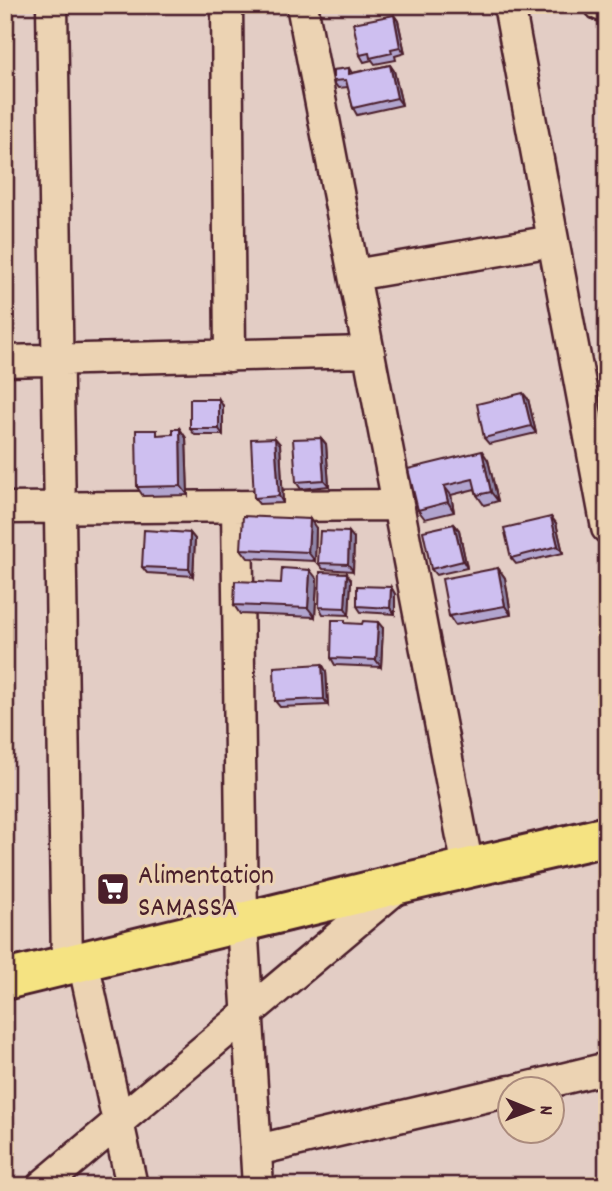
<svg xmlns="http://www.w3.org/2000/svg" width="612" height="1191" viewBox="0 0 612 1191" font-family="Dekko,sans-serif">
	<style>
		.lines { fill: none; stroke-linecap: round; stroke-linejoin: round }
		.minor-casing { stroke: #4a1f2b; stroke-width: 35 }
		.major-casing { stroke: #4a1f2b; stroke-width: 44 }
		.minor { stroke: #ecd3b3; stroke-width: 30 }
		.major { stroke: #f5e382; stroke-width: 38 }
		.wall { fill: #b1a4ce; stroke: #4a1f2b; stroke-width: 2 }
		.shaded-wall { fill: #9086a8; stroke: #4a1f2b; stroke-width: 2 }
		.building { fill: #cebff0; stroke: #4a1f2b; stroke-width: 2 }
		.labels { text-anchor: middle; stroke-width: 6; stroke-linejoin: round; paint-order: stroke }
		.poi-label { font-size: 28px; fill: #4a1f2b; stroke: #ecd3b3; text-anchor: start }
	</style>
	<rect width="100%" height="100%" fill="#e3cdc5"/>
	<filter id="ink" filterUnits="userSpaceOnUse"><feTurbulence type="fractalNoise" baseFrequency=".0143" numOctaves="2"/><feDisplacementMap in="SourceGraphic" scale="14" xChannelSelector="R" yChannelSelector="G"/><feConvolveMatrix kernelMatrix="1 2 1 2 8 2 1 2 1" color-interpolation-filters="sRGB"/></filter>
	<g filter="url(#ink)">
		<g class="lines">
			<defs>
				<path id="minor" d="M52 5 67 965
					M227 5 230 356
					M302 5 468 868
					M509 5 607 528
					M600 5 607 7
					M354 275 553 241
					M5 361 368 352
					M237 506 242 922 258 1186
					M5 508 398 505
					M83 961 132 1186
					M517 1090 607 1068
					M257 1150 510 1091
					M42 1186 400 885"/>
				<path id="major" d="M5 980 403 883 607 836"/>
			</defs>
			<use href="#minor" class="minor-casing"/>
			<use href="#major" class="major-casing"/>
			<use href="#minor" class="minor"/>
			<use href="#major" class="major"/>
		</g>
		<path class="wall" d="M394 15 398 21 405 53 395 56 396 60 375 64 372 60 364 62 360 55Z
			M390 65 394 71 402 105 357 115 353 108 348 87 338 88 333 81 349 68 352 73Z
			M528 399 536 433 489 444 484 438Z
			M223 406V435H195L190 429Z
			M180 429 186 438 188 495 143 496 137 487 160 435 173 434Z
			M321 438 326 444 329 486 301 489 296 482Z
			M280 444 283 503 259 504 254 498Z
			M488 460 498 501 484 505 477 495 475 489 451 495 454 512 425 519 418 510 408 469Z
			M551 517 556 523 563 553 516 564 511 558Z
			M454 524 459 530 467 568 436 575 431 569Z
			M316 528 315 561 248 558 241 549Z
			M190 533 195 539 193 576 147 573 142 567Z
			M354 538 353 571 323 569 318 563Z
			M498 568 505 578 511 615 455 625 449 616Z
			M317 579 315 617 240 614 234 605Z
			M351 580 349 615 323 614 319 607Z
			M391 587 395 594V614L361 612 357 606Z
			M347 624 383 628 381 667 335 665 331 658Z
			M322 664 326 671 328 705 280 707 275 701Z"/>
		<path class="shaded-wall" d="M394 15 398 21 405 53 400 47Z
			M390 65 394 71 402 105 397 98Z
			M5 378 10 385V467L5 461Z
			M523 393 528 399 536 433 531 426Z
			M219 399 223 406V435L219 429Z
			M180 429 186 438 188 495 181 486Z
			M275 438 280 444 283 503 279 496Z
			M321 438 326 444 329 486 324 480Z
			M482 451 488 460 498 501 491 492Z
			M444 486 451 495 454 512 448 502Z
			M551 517 556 523 563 553 558 546Z
			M310 519 316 528 315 561 308 552Z
			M454 524 459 530 467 568 463 561Z
			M349 532 354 538 353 571 348 564Z
			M190 533 195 539 193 576 189 569Z
			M498 568 505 578 511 615 505 606Z
			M310 570 317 579 315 617 308 608Z
			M347 573 351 580 349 615 345 608Z
			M391 587 395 594V614L390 608Z
			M378 622 383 628 381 667 376 660Z
			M322 664 326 671 328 705 324 699Z"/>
		<path class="building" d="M394 15 400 47 391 49 392 53 370 58 369 53 360 55 353 23Z
			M390 65 397 98 353 108 346 80 333 81V70L349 68V74Z
			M523 393 531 426 484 438 477 404Z
			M190 399H219V429H190Z
			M173 429H180L181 486 137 487 136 430H157V435L173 434Z
			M275 438 279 496 254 498 251 439Z
			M321 438 324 480 296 482 293 439Z
			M482 451 491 492 477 495 473 479 444 486 448 502 418 510 408 469Z
			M243 516 310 519 308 552 241 549Z
			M551 517 558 546 511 558 504 528Z
			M454 524 463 561 431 569 423 531Z
			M144 530 190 533 189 569 142 567Z
			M320 531 349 532 348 564 318 563Z
			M282 568 310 570 308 608 234 605 235 581 281 583Z
			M498 568 505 606 449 616 442 579Z
			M320 572 347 573 345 608 319 607Z
			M357 586 391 587 390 608 357 606Z
			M332 620H345V623L362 624 363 621 378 622 376 660 331 658Z
			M322 664 324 699 275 701 274 667Z"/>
	</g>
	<defs>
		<symbol id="supermarket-square" viewBox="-11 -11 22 22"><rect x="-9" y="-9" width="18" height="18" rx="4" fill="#4a1f2b" stroke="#ecd3b3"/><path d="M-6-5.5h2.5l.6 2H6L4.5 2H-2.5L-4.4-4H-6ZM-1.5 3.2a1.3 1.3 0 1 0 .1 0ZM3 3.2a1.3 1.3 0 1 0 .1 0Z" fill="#fff"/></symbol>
	</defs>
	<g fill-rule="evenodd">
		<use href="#supermarket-square" x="94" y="870" width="38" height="38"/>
	</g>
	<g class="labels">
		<g class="poi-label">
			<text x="138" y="883">Alimentation<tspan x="138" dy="32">SAMASSA</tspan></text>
		</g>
	</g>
	<rect width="612" height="1191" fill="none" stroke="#ecd3b3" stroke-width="28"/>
	<rect x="14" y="14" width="584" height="1163" fill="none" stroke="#4a1f2b" stroke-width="2.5" filter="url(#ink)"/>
	<g transform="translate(531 1110) rotate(91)"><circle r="33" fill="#ecd3b3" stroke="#ab8b7d" stroke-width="2"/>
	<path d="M0-5L12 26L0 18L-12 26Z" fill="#4a1f2b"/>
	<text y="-10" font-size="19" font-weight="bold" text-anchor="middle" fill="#4a1f2b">N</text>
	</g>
</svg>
